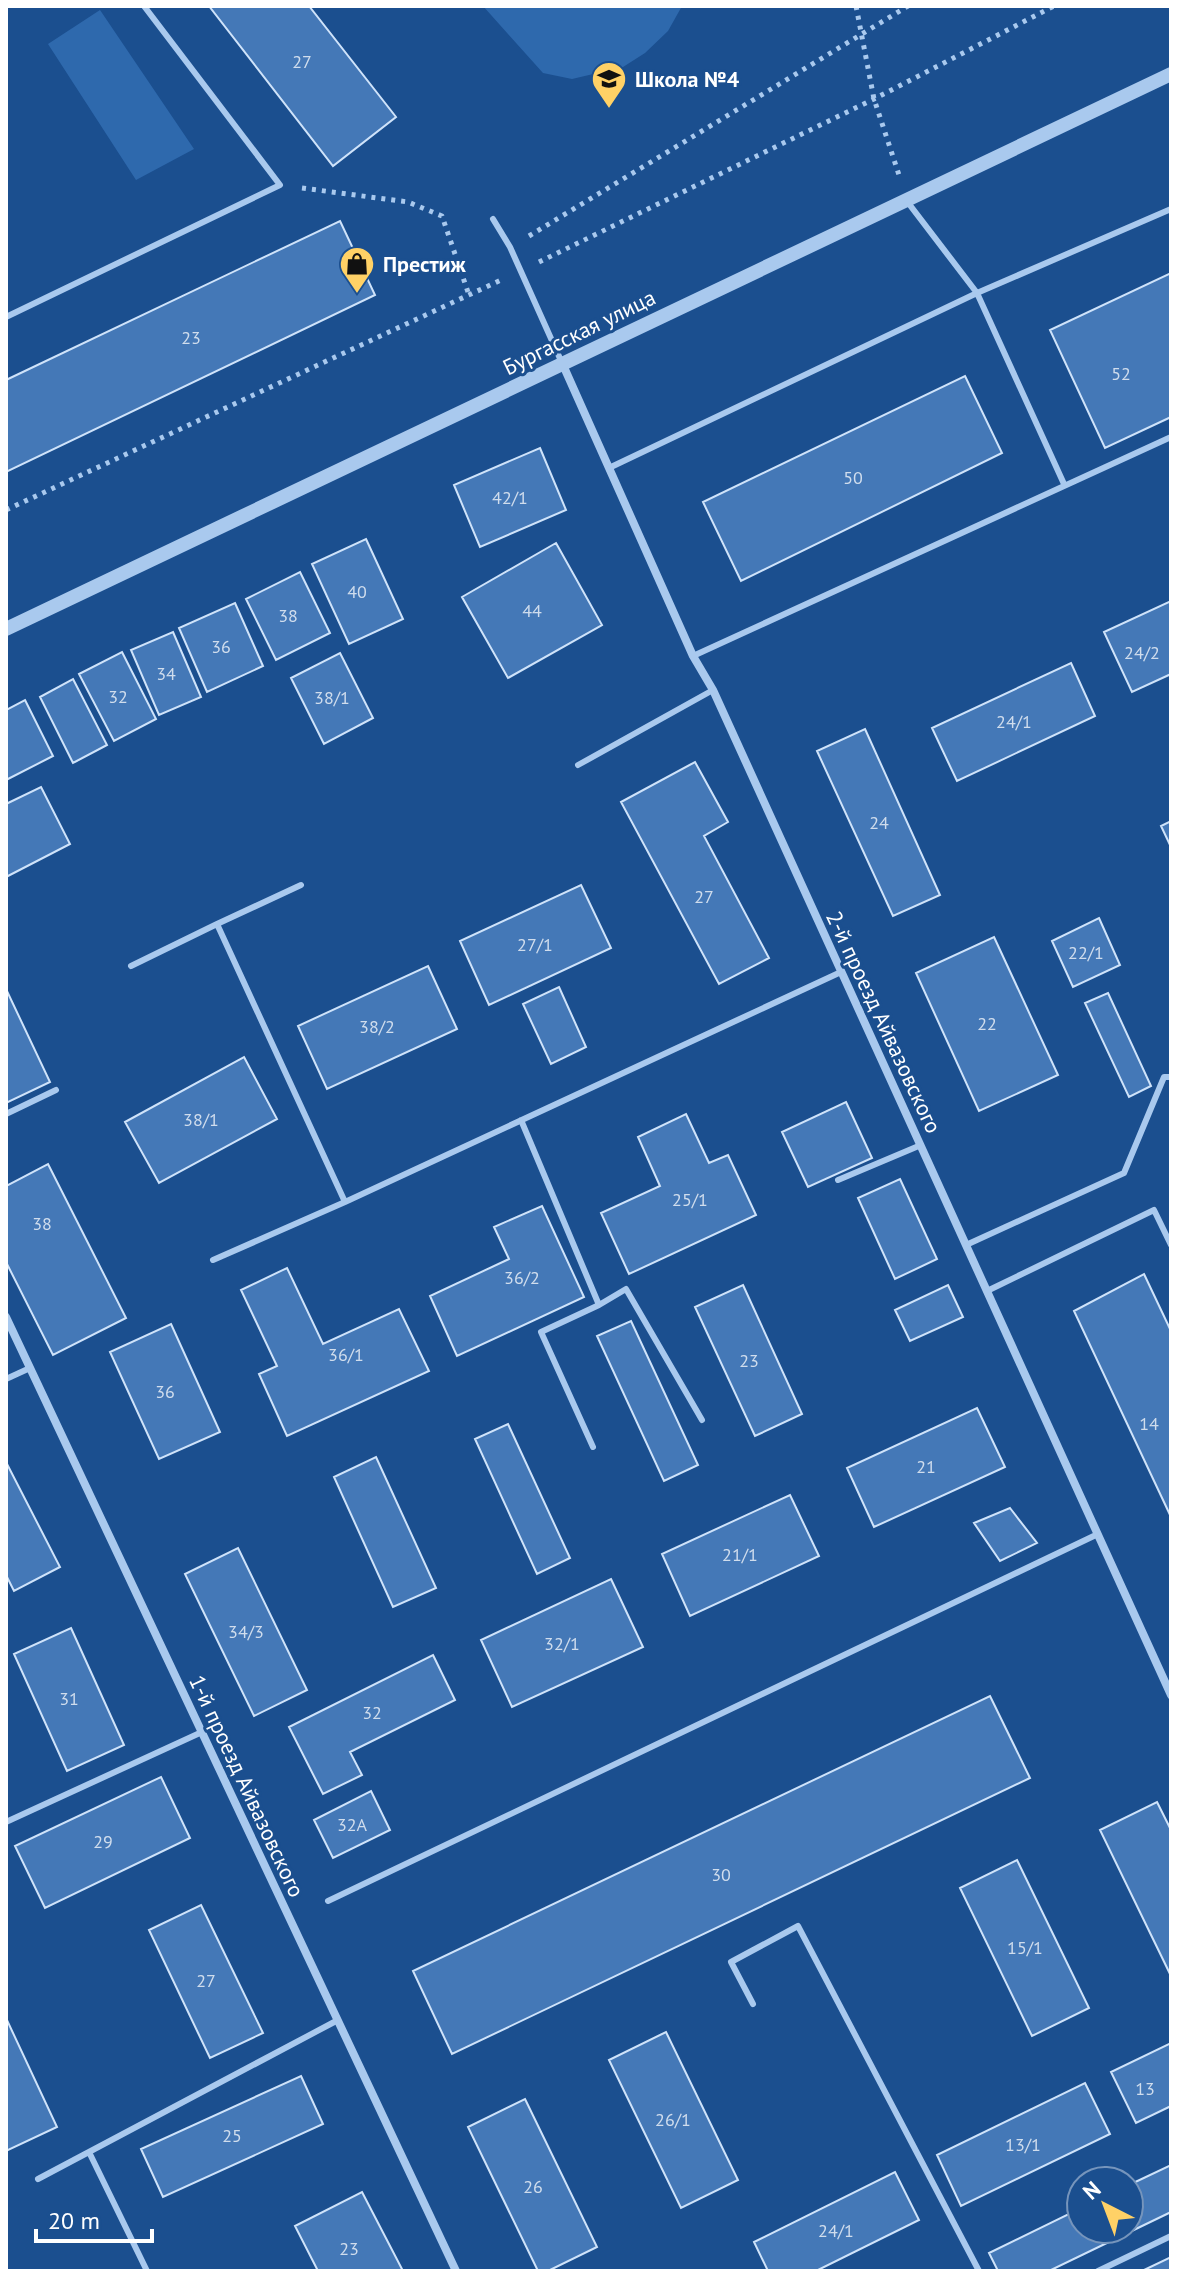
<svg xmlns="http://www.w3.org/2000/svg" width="1177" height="2277" viewBox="0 0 1177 2277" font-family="'PT Sans',sans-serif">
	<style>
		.green { fill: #2e69ad }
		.building { fill: #4478b7; stroke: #cfe3fa; stroke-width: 2 }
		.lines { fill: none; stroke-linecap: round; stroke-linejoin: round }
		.path { stroke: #a9c9ee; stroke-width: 5; stroke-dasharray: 4 6; stroke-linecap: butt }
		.service { stroke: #a9c9ee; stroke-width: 6 }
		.minor { stroke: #a9c9ee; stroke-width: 8 }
		.tertiary { stroke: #a9c9ee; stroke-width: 14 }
		.labels { text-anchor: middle; stroke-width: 6; stroke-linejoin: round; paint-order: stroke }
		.number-label { font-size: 18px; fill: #d0dded }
		.poi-label { font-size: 22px; font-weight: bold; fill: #fff; stroke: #1b4f8f; text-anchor: start }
		.street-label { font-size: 22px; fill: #fff; stroke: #1b4f8f }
	</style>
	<rect width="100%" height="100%" fill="#1b4f8f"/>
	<path class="green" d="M483 6H682L668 31 645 53 623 67 572 79 543 73Z
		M100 10 194 149 136 180 48 44Z"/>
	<path class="building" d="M209 6H309L396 117 333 166Z
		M340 221 375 295 6 472V380Z
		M1171 273V417L1105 448 1050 330Z
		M965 376 1002 453 741 581 703 502Z
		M540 448 566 510 480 547 454 485Z
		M366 539 403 619 349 644 312 564Z
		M556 543 602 625 508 678 462 597Z
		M300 572 330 633 276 660 246 599Z
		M1171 601V674L1132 692 1104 632Z
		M235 603 263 666 207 692 179 628Z
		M173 632 201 697 159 715 131 650Z
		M122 652 156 719 114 741 79 674Z
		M340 653 373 718 324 744 291 678Z
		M1071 663 1095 716 957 781 932 728Z
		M73 679 107 745 73 763 40 697Z
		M25 700 53 756 6 780V710Z
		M865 729 940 895 893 916 817 751Z
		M695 762 728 822 704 836 769 958 719 984 621 802Z
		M41 787 70 844 6 877V804Z
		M1171 821V847L1161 826Z
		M581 885 611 948 489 1005 460 941Z
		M1099 918 1120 965 1073 987 1052 941Z
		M994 937 1058 1075 979 1111 916 973Z
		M428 966 457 1029 327 1089 298 1026Z
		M559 987 586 1047 551 1064 523 1004Z
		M6 989 50 1082 6 1103Z
		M1108 993 1151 1086 1129 1097 1085 1003Z
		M244 1057 277 1119 159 1183 125 1122Z
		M846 1102 872 1158 808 1187 782 1132Z
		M686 1114 709 1163 728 1155 756 1215 629 1274 601 1213 660 1186 638 1137Z
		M48 1164 126 1318 53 1355 6 1262V1186Z
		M900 1179 937 1259 895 1279 858 1198Z
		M542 1206 584 1297 457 1356 430 1296 509 1259 494 1227Z
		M287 1268 323 1344 399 1309 429 1371 287 1436 259 1374 277 1366 241 1290Z
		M1144 1274 1171 1331V1517L1074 1311Z
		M743 1285 802 1414 755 1436 695 1307Z
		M948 1285 963 1317 910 1341 895 1310Z
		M631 1321 698 1465 664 1481 597 1336Z
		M171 1324 220 1432 159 1459 110 1352Z
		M977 1408 1005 1467 874 1527 847 1468Z
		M508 1424 570 1558 537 1574 475 1439Z
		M376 1457 436 1588 393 1607 334 1477Z
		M6 1462 60 1567 14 1591 6 1575Z
		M790 1495 819 1556 690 1616 662 1554Z
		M1010 1508 1037 1543 1000 1561 974 1523Z
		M238 1548 307 1690 254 1716 185 1574Z
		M611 1579 643 1647 512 1707 481 1640Z
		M71 1628 124 1745 67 1771 14 1654Z
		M433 1655 455 1700 350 1752 362 1775 323 1794 289 1727Z
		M990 1696 1030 1778 452 2054 413 1971Z
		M161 1777 190 1838 45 1908 15 1846Z
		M371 1791 390 1830 333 1858 314 1820Z
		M1157 1802 1171 1830V1976L1100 1830Z
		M1017 1860 1089 2008 1032 2036 960 1888Z
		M201 1905 263 2033 210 2058 149 1930Z
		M6 2018 57 2127 6 2151Z
		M666 2032 738 2180 681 2208 609 2060Z
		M1171 2043V2106L1136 2123 1111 2072Z
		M301 2076 323 2124 163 2197 141 2149Z
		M1085 2083 1110 2134 961 2206 937 2155Z
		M525 2099 597 2247 548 2271H538L468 2127Z
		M1171 2165V2212L1049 2271H998L989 2253 1081 2208V2229H1129V2185Z
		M895 2172 919 2220 816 2271H768L754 2242Z
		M362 2192 403 2271H318L295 2226Z
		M1171 2257V2271H1142Z"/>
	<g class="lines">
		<path class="path" d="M856 6 874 99 899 175
			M302 188 408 202 442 216 469 295
			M529 236 908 6
			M539 262 874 99 1054 6
			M6 510 501 280"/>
		<path class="service" d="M906 200 977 293 1064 484
			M493 219 510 247 562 363
			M6 317 280 185 144 6
			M611 467 977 293 1171 209
			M693 656 1171 437
			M578 765 713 690
			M301 885 217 924 345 1202 841 972
			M131 966 217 924
			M6 1114 56 1090
			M521 1120 599 1305 626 1289 702 1420
			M838 1180 921 1145
			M966 1245 1124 1173 1164 1077H1171
			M213 1260 345 1202
			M987 1291 1154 1210 1171 1245
			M6 1379 30 1368
			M593 1447 541 1332 599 1305
			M6 1822 202 1732
			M328 1901 1098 1534
			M753 2004 731 1962 798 1926 979 2271
			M89 2152 147 2271
			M38 2179 338 2020
			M1098 2271 1171 2236"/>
		<path class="minor" d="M563 365 693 656 713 690 1171 1695
			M6 1317 456 2271"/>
		<path class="tertiary" d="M6 629 1171 74"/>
	</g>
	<defs>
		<symbol id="school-pin" viewBox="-11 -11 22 30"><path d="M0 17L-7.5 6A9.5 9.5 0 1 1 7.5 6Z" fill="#ffd166" stroke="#1b4f8f"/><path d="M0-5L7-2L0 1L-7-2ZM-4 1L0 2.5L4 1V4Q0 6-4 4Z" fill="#111"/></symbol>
		<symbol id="shop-pin" viewBox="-11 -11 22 30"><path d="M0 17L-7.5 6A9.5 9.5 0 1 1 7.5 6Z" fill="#ffd166" stroke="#1b4f8f"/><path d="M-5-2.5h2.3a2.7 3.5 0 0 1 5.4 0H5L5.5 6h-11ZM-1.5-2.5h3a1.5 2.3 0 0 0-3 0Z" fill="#111"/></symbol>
	</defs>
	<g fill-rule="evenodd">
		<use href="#school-pin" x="589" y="59" width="40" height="54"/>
		<use href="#shop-pin" x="337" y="244" width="40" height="54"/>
	</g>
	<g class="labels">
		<g class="number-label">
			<text x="302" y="68">27</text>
			<text x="191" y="344">23</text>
			<text x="1121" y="380">52</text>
			<text x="853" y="484">50</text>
			<text x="510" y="504">42/1</text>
			<text x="357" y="598">40</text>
			<text x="532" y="617">44</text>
			<text x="288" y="622">38</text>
			<text x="221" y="653">36</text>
			<text x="1142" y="659">24/2</text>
			<text x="166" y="680">34</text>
			<text x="118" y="703">32</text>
			<text x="332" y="704">38/1</text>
			<text x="1014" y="728">24/1</text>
			<text x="879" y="829">24</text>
			<text x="704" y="903">27</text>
			<text x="535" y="951">27/1</text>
			<text x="1086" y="959">22/1</text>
			<text x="987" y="1030">22</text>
			<text x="377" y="1033">38/2</text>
			<text x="201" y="1126">38/1</text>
			<text x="690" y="1206">25/1</text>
			<text x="42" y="1230">38</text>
			<text x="522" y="1284">36/2</text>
			<text x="346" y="1361">36/1</text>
			<text x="749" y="1367">23</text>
			<text x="165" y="1398">36</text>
			<text x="1149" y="1430">14</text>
			<text x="926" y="1473">21</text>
			<text x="740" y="1561">21/1</text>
			<text x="246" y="1638">34/3</text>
			<text x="562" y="1650">32/1</text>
			<text x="69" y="1705">31</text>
			<text x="372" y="1719">32</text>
			<text x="352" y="1831">32А</text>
			<text x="103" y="1848">29</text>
			<text x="721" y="1881">30</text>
			<text x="1025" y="1954">15/1</text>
			<text x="206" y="1987">27</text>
			<text x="1145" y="2095">13</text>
			<text x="673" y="2126">26/1</text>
			<text x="232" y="2142">25</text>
			<text x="1023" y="2151">13/1</text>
			<text x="533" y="2193">26</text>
			<text x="836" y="2237">24/1</text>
			<text x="349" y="2255">23</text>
		</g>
		<g class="poi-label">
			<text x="635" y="87">Школа №4</text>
			<text x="383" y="272">Престиж</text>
		</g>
		<g class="street-label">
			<text transform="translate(579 332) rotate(-26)" y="8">Бургасская улица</text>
			<text transform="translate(884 1022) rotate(65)" y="8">2-й проезд Айвазовского</text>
			<text transform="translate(247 1786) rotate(65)" y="8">1-й проезд Айвазовского</text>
		</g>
	</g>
	<rect width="1177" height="2277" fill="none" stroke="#ffffff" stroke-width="16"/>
	<g transform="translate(1105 2205) rotate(318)"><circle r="38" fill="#1b4f8f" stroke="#7695bc" stroke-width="2"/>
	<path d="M0-6L14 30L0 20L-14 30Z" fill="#ffd166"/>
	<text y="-12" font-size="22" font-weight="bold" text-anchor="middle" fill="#ffffff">N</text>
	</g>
	<path d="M36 2229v12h116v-12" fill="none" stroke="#ffffff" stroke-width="4"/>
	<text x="48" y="2229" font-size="24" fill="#ffffff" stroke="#1b4f8f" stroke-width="6" paint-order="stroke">20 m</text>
</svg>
